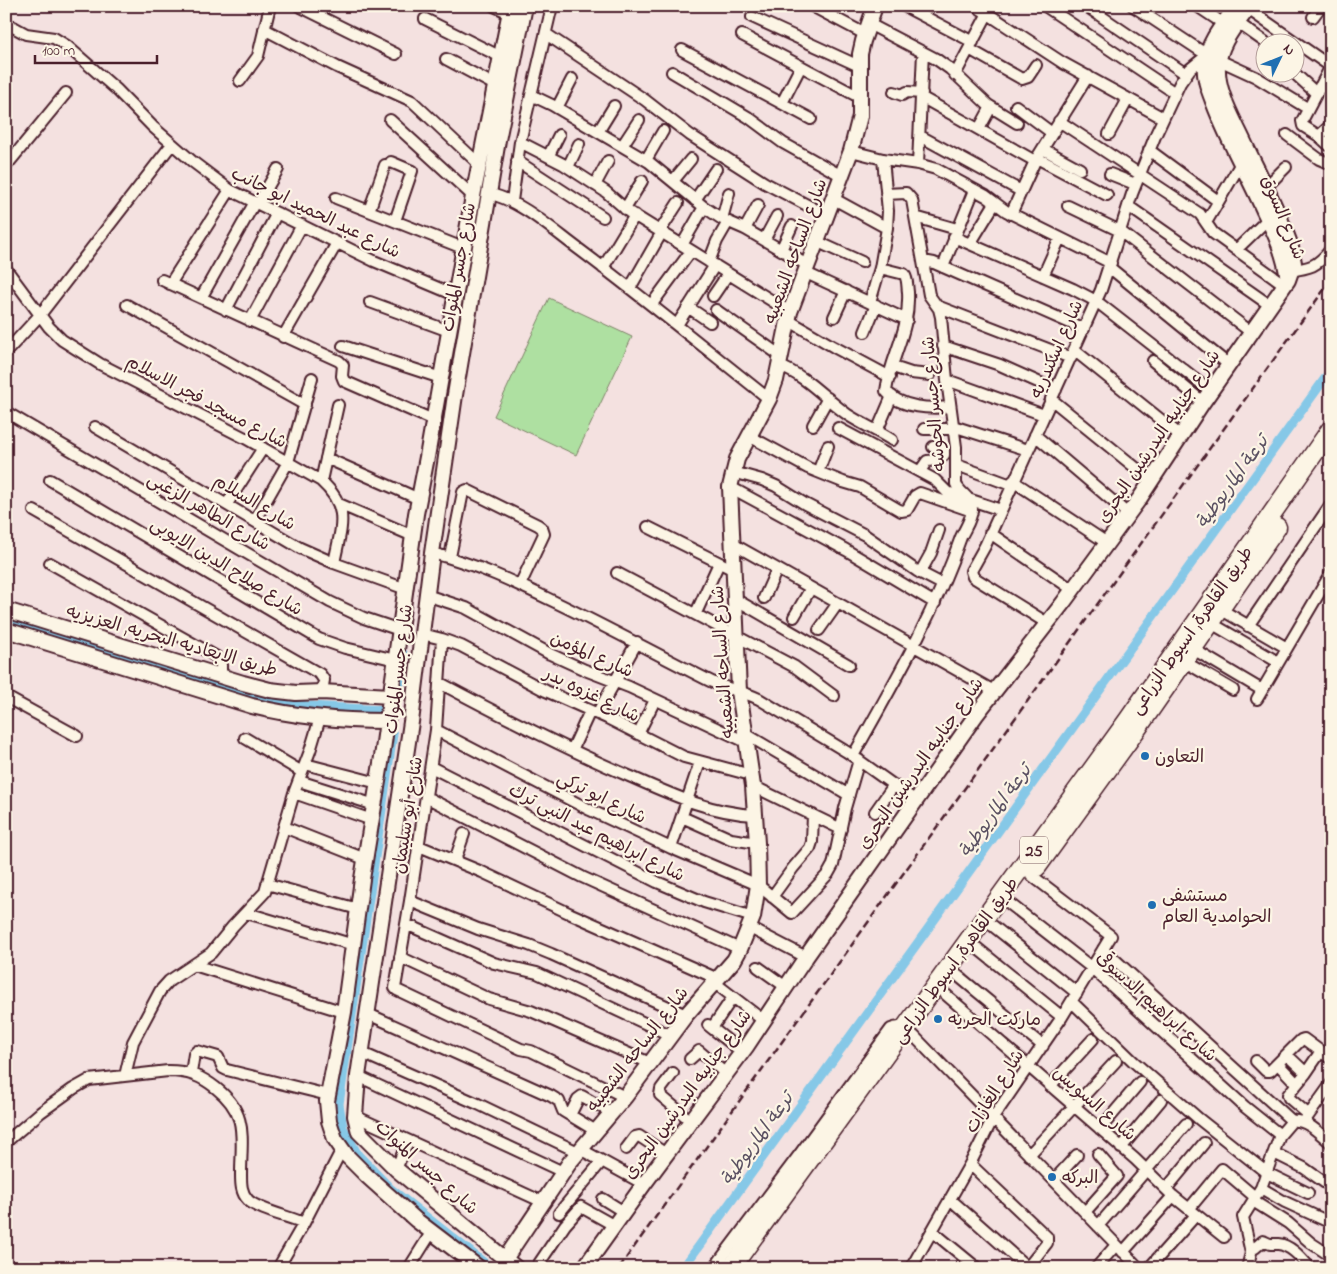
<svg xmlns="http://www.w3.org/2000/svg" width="1337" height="1274" viewBox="0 0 1337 1274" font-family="'Indie Flower','Playpen Sans Arabic',sans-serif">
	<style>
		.grass { fill: #aee0a1; stroke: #7c8066 }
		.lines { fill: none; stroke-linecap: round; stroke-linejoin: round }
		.canal { stroke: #86c8e7; stroke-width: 9 }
		.street-casing { stroke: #4a1f2b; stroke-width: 14 }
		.secondary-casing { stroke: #4a1f2b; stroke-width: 18 }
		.highway-casing { stroke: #4a1f2b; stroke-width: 21 }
		.street { stroke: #fcf5e5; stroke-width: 10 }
		.secondary { stroke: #fcf5e5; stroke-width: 14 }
		.highway { stroke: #fcf5e5; stroke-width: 18 }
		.rail { stroke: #4a1f2b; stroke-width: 2.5; stroke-dasharray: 8 4; stroke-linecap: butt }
		.poi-dot { fill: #1f6fb2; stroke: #fcf5e5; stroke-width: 2 }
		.labels { text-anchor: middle; stroke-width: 4.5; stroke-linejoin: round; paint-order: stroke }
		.shield { fill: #fcf5e5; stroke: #7f5f63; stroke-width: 1 }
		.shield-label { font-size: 16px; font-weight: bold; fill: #4a1f2b }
		.street-label { font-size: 18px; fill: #4a1f2b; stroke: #fcf5e5 }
		.poi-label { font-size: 18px; fill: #4a1f2b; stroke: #fcf5e5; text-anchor: start }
		.water-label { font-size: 19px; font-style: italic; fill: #5c5263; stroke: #fcf5e5 }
	</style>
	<rect width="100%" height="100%" fill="#f4e1e0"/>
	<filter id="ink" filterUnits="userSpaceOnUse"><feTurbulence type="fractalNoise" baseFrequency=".02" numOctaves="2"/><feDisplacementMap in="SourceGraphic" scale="10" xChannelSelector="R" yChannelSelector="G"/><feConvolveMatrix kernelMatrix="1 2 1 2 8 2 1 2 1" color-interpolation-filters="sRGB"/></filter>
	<g filter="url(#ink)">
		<path class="grass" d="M549 298 632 337 576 455 494 416Z"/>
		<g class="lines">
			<path class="canal" d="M6 620 256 699 307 706 383 710
				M399 691 403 653
				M393 734 339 1104 343 1128 358 1155 390 1188 491 1268
				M683 1268 1331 370"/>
			<defs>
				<path id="street" d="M299 6 396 54
					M494 6 510 13
					M812 6 865 34
					M904 6 973 42
					M976 6 1063 63 1163 118
					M1045 6 1175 93
					M1086 6 1186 74
					M1197 6 1224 24
					M1248 9 1330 66
					M752 17 859 66
					M1313 17 1321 6
					M425 19 501 57
					M6 23 26 34 54 38 67 46 116 89 153 127 193 162 230 190 374 261 455 295
					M1238 23 1265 42
					M869 24 936 59 950 69 988 105 1017 123
					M264 29 337 67 412 101 479 164
					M546 34 645 100 690 135 765 183 828 216
					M742 35 861 98
					M969 49 1022 79 1028 77 1036 65
					M682 50 811 119
					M446 59 495 85
					M1219 60 1256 77 1307 108
					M1331 66 1302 121 1303 126 1319 136 1331 147
					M672 72 748 117 783 143 842 176
					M1293 72 1316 93
					M955 75 988 13
					M240 81 258 56 270 6
					M1320 86 1331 89
					M894 92 902 95 907 92 922 93
					M531 95 552 105 649 162 704 207 722 219 745 229 809 266
					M921 97 1035 161
					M782 103 801 66
					M1016 106 1052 133
					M557 108 572 79
					M390 120 473 196
					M1059 121 1200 214 1213 233 1285 285
					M979 129 991 107
					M598 132 614 106
					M1109 134 1128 99
					M1287 135 1319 159 1331 164
					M920 136 1021 191
					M1319 136 1331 125
					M520 142 563 164 606 192 629 212 790 312
					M622 146 639 120
					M1043 149 1080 169
					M1149 150 1218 201
					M851 151 883 159 918 164 936 169 986 196 1006 211 1111 263
					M549 155 559 135
					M1037 158 1107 195
					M646 160 663 131
					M517 161 603 217
					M391 162 412 171 395 221
					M918 164 923 52
					M6 166 66 93
					M568 167 579 144
					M1110 174 1135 184
					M673 181 691 159
					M595 185 608 161
					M1265 188 1286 167
					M490 194C520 200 554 231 580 250 644 298 706 349 769 399
					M336 198 463 248
					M834 199 887 228
					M695 200 716 169
					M512 201 520 142 552 6
					M258 204 278 169
					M1068 206 1120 231 1252 333
					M1128 206 1271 306
					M625 209 642 181
					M369 211 385 165
					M1011 214 1035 161 1088 76
					M915 217 957 229
					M722 219 729 193
					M1207 221 1241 163
					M745 229 758 205
					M660 231 678 203
					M954 237 1073 289 1096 301 1211 391
					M764 240 777 216
					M818 242 862 262
					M970 244 995 203
					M682 245 704 207
					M781 250 792 226
					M1236 250 1268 219
					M923 261 934 263 1084 329
					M709 262 717 241 728 222
					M943 267 974 190
					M1109 267 1229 365
					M603 268 635 215
					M880 268 904 274C908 279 907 286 908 292 910 332 891 355 886 391 900 408 930 409 950 407
					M6 269 49 327 62 340 100 364 245 438 321 481C351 508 341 527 334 563
					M1288 271C1310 268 1317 267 1331 249
					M806 273 907 320
					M1043 276 1060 238
					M162 280 339 361 343 365 342 376 344 381 433 420
					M170 284 230 190
					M630 288 662 232
					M713 296 728 274
					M201 298 255 202
					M370 302 449 331
					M870 302 880 268 887 228 888 211 883 159
					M652 304 691 251
					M127 305 305 405
					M937 306 1071 358
					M688 307 710 322
					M226 310 277 213
					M716 310 781 356
					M834 317 846 291
					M788 320 834 347 890 377
					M250 321 302 225
					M677 325 715 265
					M865 332 876 305
					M283 337 337 243
					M343 346 441 378
					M943 346 1000 365 1056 390
					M1074 350 1181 436
					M6 352 40 315 172 144
					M1153 361 1203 402
					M779 366C807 376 824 398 848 415 862 424 878 431 892 440
					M893 367 911 373 930 375
					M947 380 1044 415
					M1051 399 1152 481
					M6 412 330 602 364 618 400 630
					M813 425 828 398
					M953 426 1028 450
					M95 427 300 548 334 563 406 589
					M838 428 935 480 947 492 1001 510
					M924 429H954
					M877 431 892 396
					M1035 435 1128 514
					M749 436 808 468 843 482 860 487 901 511 907 510 915 496 920 493 972 511
					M326 458 419 499
					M957 465 1011 485
					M920 471 927 461 939 460 944 455V449L933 447
					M733 472 762 480 776 486 805 504 865 535 917 571 942 584
					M818 472 828 446
					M50 480 319 639 345 648 396 660
					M321 481 338 405
					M1013 481 1107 543
					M730 487 846 550 935 603
					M227 504 263 448
					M339 504 413 536
					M34 511 320 674 324 680 322 692
					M255 520 288 462 312 378
					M648 527 734 570
					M990 533 1073 590
					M733 544 994 691
					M432 553C476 564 514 582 555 602 607 627 658 655 710 681 726 689 743 691 759 699L847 752 916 801
					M450 557 463 492 467 490 538 525 542 528 544 534 520 585
					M50 563 217 657 221 665V676
					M617 573 795 667 834 696
					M920 573 931 553 939 530
					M426 595 466 608 550 654 585 670 629 687 746 742
					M764 598 777 569
					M735 599 849 665
					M1220 609 1287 648
					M696 613 719 563
					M794 617 811 588
					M1047 623 973 577 971 571 985 546 1101 290 1132 194 1156 134 1180 83 1190 69 1207 55 1133 6
					M1211 623 1278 662
					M1248 626 1331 504
					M819 630 838 603
					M422 634 442 639 461 646 546 691 607 718 684 757 751 775
					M442 639 436 730 410 901 395 988 397 990 521 1049 531 1051 625 1097
					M1193 649 1262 690
					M1185 662 1233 690
					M440 683C502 716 564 748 629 776 670 794 710 813 755 815
					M6 697 77 736
					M1257 699 1331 573
					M597 714 637 642
					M436 730 590 810 671 848 758 885 792 913 828 874 833 865 845 808 859 760
					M744 733 849 795
					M638 734 655 700
					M245 738 302 772
					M572 750 590 711
					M853 756C894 683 934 615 961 537 965 528 972 519 972 509 971 496 960 494 956 484V447L947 380 941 317 939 309 929 295 912 200 906 193 886 194
					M305 764 378 783
					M431 767 657 882 704 902 753 917
					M299 781 375 805
					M753 786 841 829
					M294 793 372 820
					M426 797 582 877 740 949
					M875 812 894 785
					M682 817 731 839 757 843
					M284 827 365 859
					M419 846 482 872 571 914 718 979
					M671 848 700 762
					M455 860 464 834
					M267 884 358 909
					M772 897 793 868 810 848 812 842 813 815
					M410 901 478 929 529 945 551 954 686 1015
					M1010 904 1092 968 1245 1107 1280 1135
					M247 913 354 945
					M406 924 494 963 537 973 670 1035
					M993 926 1077 993
					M750 928 806 957
					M977 948 1062 1017
					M1103 949 1292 1121
					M400 957 489 999 531 1011 650 1063
					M194 965 344 1012
					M758 967 786 987
					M957 975 1043 1046
					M715 983 764 1021
					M944 993 1135 1159 1173 1196 1224 1237
					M1072 1002 1134 1062 1199 1119 1267 1173 1308 1193
					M368 1014 551 1096 559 1101 563 1111 596 1131
					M708 1025 742 1052
					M712 1028 733 997
					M362 1053 478 1104 578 1152
					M1287 1055 1306 1073
					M690 1059 699 1051 726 1074
					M1256 1061 1266 1071H1270L1301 1040 1304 1039 1331 1059
					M1278 1064 1297 1084
					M191 1073 194 1054 197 1051 218 1057 223 1068 227 1070 328 1095
					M673 1073 661 1089 660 1095 691 1121
					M125 1076 133 1042 160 991 169 981 211 953 233 926 265 892 294 793 310 751 320 718
					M358 1076 563 1172
					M1050 1086 1093 1039
					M570 1115 578 1099 582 1096 612 1113
					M1309 1115 1289 1098 1288 1095 1306 1073 1321 1051
					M355 1116 543 1202
					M1306 1119 1331 1084
					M1100 1129 1140 1082
					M6 1142 41 1112 73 1089 89 1080 168 1071C188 1071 201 1076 216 1088 249 1114 241 1137 241 1175 241 1183 241 1193 248 1200 256 1209 290 1217 304 1223
					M1121 1148 1161 1100
					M580 1149 644 1184
					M626 1149 635 1137 639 1136 666 1154
					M1274 1153 1304 1168 1331 1187
					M1029 1155 1116 1061
					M970 1164 1047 1237V1243L1028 1267
					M396 1169 408 1141
					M1054 1180 1077 1155
					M1261 1188 1285 1202 1331 1223
					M1166 1189 1204 1143
					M603 1199 624 1212
					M950 1199 1028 1268
					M1253 1201 1288 1223 1311 1243 1331 1256
					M1189 1209 1222 1169 1255 1197
					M1085 1212 1117 1176 1098 1154
					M559 1213 602 1161
					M1098 1226 1186 1124
					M932 1231 977 1268
					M1250 1248H1255L1263 1241C1272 1245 1269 1244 1278 1244 1291 1245 1302 1259 1310 1268
					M1123 1252 1173 1196
					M278 1268 304 1223 342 1149
					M409 1268 431 1233
					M536 1268 565 1225 581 1207 615 1226
					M714 1268 799 1155 891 1029C901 1024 907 1030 914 1036L1139 1268
					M911 1268 970 1164 993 1118 1062 1017 1111 936 1031 875
					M1096 1268 1116 1245
					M1149 1268 1196 1215
					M1247 1268 1251 1253 1243 1217 1261 1188 1280 1135 1292 1121C1307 1119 1320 1134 1331 1143"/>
				<path id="secondary" d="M1236 6C1224 23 1208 42 1205 63 1203 77 1209 91 1214 104 1228 141 1248 175 1264 211 1275 233 1285 255 1288 280
					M6 610 243 683 270 690 296 693 322 692 390 696
					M6 630 252 706C296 717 341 721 387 721
					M505 1259 570 1162 625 1097 686 1015 734 960 740 949 753 917 758 885 757 843 753 786 739 691 730 487 737 459 769 399 776 380 790 312 851 151 860 116V54L863 41 875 6
					M479 1268 416 1220 367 1176 347 1156 335 1139 329 1121 327 1101 344 1012 362 879 382 757 416 514 427 457 473 196 511 6
					M516 1268 396 1169 359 1132 355 1116 358 1076 411 722 432 553 455 395 498 140 525 6
					M584 1268 644 1184 746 1047 806 957 976 715 1063 603 1140 498 1203 402 1288 280 1294 263 1291 247C1279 211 1260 176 1244 142 1233 118 1213 86 1219 59 1223 39 1238 22 1250 6"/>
				<path id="highway" d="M1037 867 1139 726 1277 527
					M731 1268 1128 720 1331 429"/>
			</defs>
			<use href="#street" class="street-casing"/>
			<use href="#secondary" class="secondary-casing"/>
			<use href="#highway" class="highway-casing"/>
			<use href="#street" class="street"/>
			<use href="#secondary" class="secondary"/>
			<use href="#highway" class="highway"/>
			<path class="rail" d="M619 1268 1331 280"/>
		</g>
	</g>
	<g class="poi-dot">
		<circle cx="1145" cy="756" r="5"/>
		<circle cx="1152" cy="905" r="5"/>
		<circle cx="938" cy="1019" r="5"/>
		<circle cx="1052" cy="1177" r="5"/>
	</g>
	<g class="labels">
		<rect class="shield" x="1020" y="836.5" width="28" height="27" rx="4"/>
		<g class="shield-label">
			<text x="1034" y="856">25</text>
		</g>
		<g class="street-label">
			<text transform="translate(316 212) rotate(26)" y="6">شارع عبد الحميد ابو جانب</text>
			<text transform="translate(1284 217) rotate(68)" y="6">شارع السوق</text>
			<text transform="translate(795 251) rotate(-70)" y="6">شارع الساحه الشعبيه</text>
			<text transform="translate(458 267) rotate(-80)" y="6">شارع جسر المنوات</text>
			<text transform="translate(1056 349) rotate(-66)" y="6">شارع اسكندريه</text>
			<text transform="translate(207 401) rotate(28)" y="6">شارع مسجد فجر الاسلام</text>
			<text transform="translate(933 404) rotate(-95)" y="6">شارع جسر الحوشه</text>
			<text transform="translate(1158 436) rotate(-56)" y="6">شارع جنابيه البدرشين البحرى</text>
			<text transform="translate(255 502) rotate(31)" y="6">شارع السلام</text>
			<text transform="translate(209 511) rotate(30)" y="6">شارع الطاهر الزغبى</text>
			<text transform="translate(227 566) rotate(31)" y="6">شارع صلاح الدين الايوبى</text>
			<text transform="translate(1191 630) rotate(-55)" y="6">طريق القاهرة, اسيوط الزراعى</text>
			<text transform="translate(172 640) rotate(16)" y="6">طريق الابعاديه البحريه, العزيزيه</text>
			<text transform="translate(592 654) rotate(24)" y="6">شارع المؤمن</text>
			<text transform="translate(722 662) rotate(-94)" y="6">شارع الساحه الشعبيه</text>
			<text transform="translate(398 669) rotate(-83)" y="6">شارع جسر المنوات</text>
			<text transform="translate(592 694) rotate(26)" y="6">شارع غزوه بدر</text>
			<text transform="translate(920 763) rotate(-55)" y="6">شارع جنابيه البدرشين البحرى</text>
			<text transform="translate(602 797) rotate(26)" y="6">شارع ابو تركي</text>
			<text transform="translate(407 815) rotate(-81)" y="6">شارع أبو سليمان</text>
			<text transform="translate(597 832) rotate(27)" y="6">شارع ابراهيم عبد النبى ترك</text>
			<text transform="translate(955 960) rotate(-54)" y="6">طريق القاهرة, اسيوط الزراعى</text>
			<text transform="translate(1157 1006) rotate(42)" y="6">شارع ابراهيم الدسوقى</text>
			<text transform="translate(637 1049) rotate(-52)" y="6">شارع الساحه الشعبيه</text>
			<text transform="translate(994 1091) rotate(-58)" y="6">شارع الغازات</text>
			<text transform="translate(687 1094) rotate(-54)" y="6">شارع جنابيه البدرشين البحرى</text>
			<text transform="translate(1095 1103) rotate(41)" y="6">شارع السويس</text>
			<text transform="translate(427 1167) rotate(42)" y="6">شارع جسر المنوات</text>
		</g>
		<g class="poi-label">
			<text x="1155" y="762">التعاون</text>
			<text x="1162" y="901">مستشفى<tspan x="1162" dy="21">الحوامدية العام</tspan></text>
			<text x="948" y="1025">ماركت الحريه</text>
			<text x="1062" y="1183">البركه</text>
		</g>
		<g class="water-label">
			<text transform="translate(1231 481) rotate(-54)" y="7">ترعة الماريوطية</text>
			<text transform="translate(994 810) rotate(-54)" y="7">ترعة الماريوطية</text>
			<text transform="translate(756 1138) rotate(-54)" y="7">ترعة الماريوطية</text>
		</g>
	</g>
	<rect width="1337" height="1274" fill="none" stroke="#fcf5e5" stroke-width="25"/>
	<rect x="12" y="12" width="1312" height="1249" fill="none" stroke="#4a1f2b" stroke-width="2" filter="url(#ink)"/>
	<g transform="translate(1280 58) rotate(47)"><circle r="24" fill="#fcf5e5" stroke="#b59f9b"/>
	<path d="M0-4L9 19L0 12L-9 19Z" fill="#1f6fb2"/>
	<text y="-8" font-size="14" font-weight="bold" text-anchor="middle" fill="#4a1f2b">N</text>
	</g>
	<path d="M35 55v8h122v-8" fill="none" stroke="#4a1f2b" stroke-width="2.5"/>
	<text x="42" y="55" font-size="15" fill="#4a1f2b" stroke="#fcf5e5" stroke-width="4" paint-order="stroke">100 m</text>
</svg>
